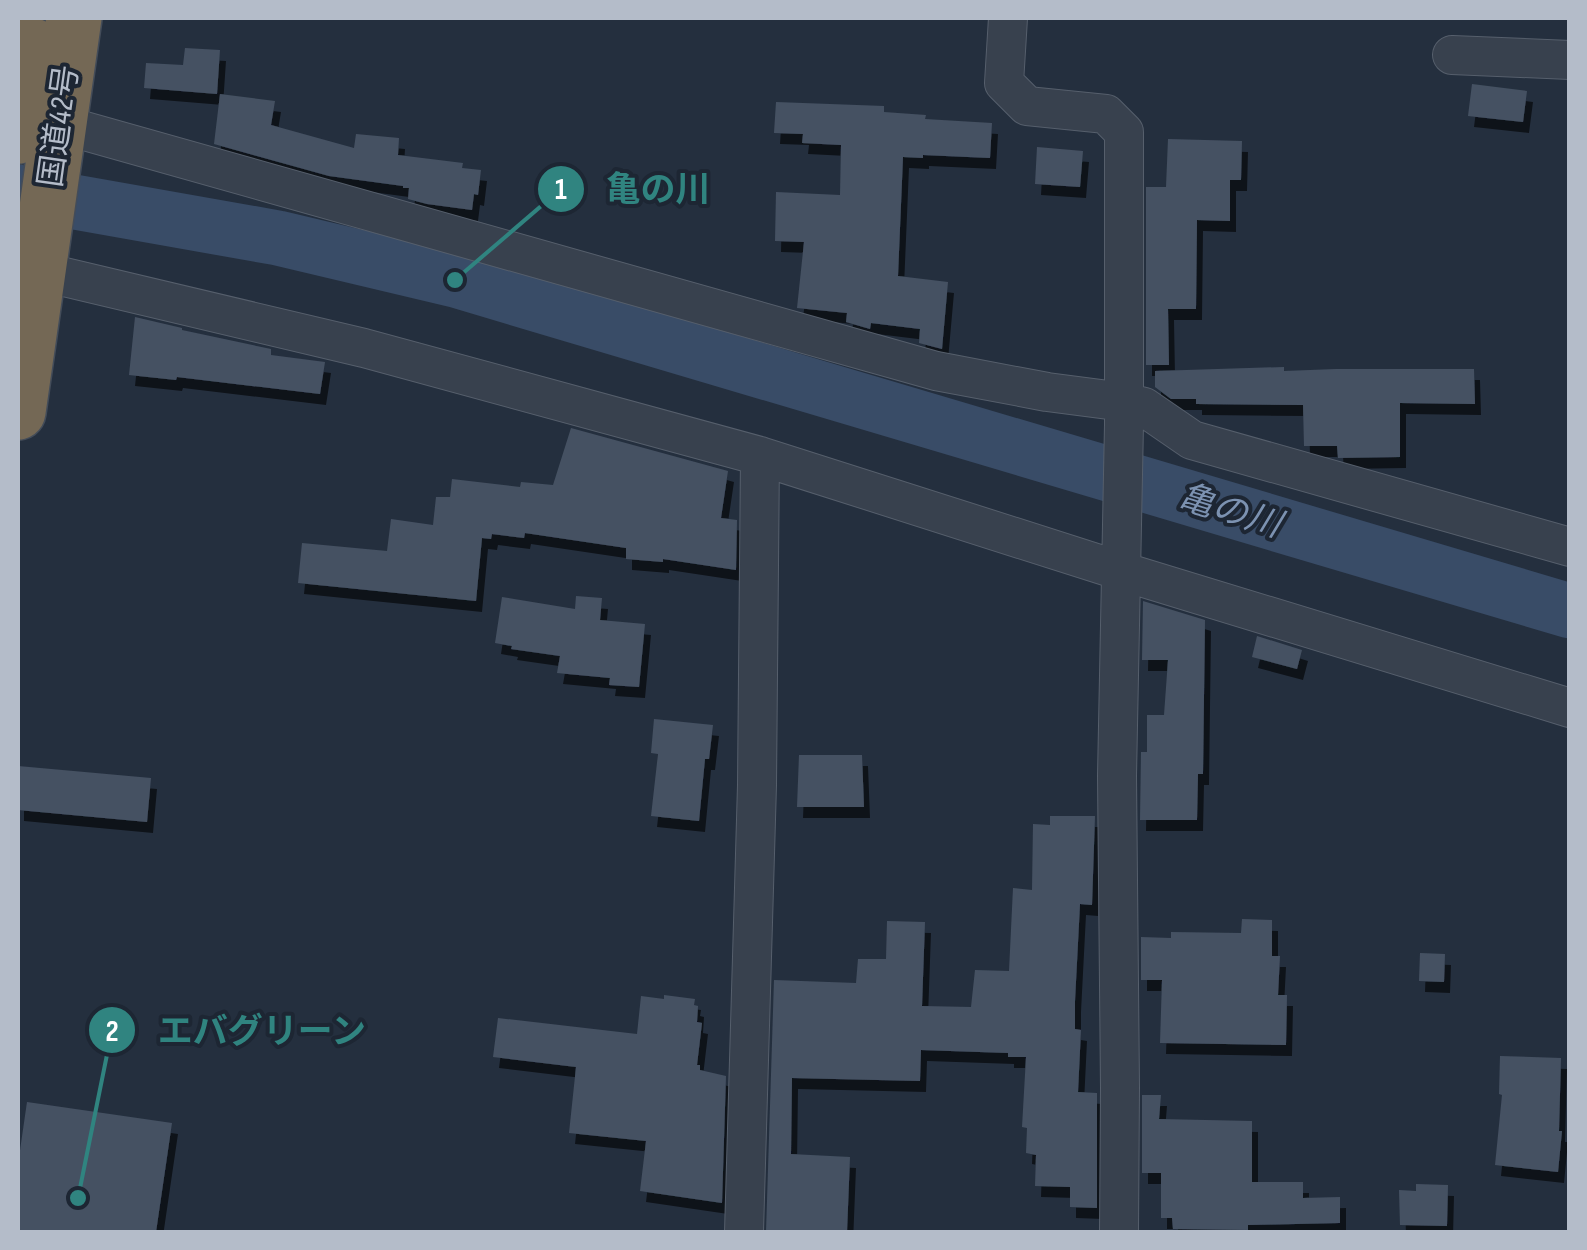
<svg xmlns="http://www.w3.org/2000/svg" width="1587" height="1250" viewBox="0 0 1587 1250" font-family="'Sofia Sans Condensed','Noto Sans JP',sans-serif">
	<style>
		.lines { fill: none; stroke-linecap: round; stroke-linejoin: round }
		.river { stroke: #394c67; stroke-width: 55 }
		.building { fill: #455162; filter: url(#shadow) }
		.minor-casing { stroke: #565f6c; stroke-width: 40 }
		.highway-casing { stroke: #434c59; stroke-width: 58 }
		.minor { stroke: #38414e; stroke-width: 38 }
		.highway { stroke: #746855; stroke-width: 55 }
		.labels { text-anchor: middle; stroke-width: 8; stroke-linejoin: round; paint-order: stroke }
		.street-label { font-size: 32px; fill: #b4bcc9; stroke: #1d2633 }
		.water-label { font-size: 35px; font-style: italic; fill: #7c92b1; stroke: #1d2633 }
		.leader { fill: none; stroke: #308480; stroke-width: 4 }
		.callout-dot { fill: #308480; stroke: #1d2633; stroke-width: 4 }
		.mark-label { font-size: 30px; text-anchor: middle; font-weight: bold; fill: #fff }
		.callout-label { font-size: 35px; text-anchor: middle; font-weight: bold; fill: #308480; stroke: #1d2633; stroke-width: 8; stroke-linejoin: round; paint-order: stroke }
	</style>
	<defs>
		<filter id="shadow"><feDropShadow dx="6" dy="11" stdDeviation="0" flood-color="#0009"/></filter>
	</defs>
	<rect width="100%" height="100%" fill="#242f3e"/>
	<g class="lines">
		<path class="river" d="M18 192 278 238 455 280 1570 611"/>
	</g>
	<path class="building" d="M185 48 220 50 217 94 144 88 146 63 183 65Z
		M1472 84 1527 91 1523 122 1468 116Z
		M220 94 275 101 271 125 354 148 356 134 399 138 398 155 463 163 462 168 481 170 478 195 474 194 472 210 427 204 408 199 409 188H403V186L329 176 214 144Z
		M776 102 884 106V112L926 115 925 119 992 123 990 158 923 155V158L903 157 898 276 948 282 942 349 919 343 920 329 871 323 870 329 846 322 847 313 797 308 804 242 775 241 776 192 840 195 841 145 802 143 803 134 774 133Z
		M1168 139 1242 141 1241 180H1230V221L1197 220 1196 309H1168L1169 365H1146V187H1166Z
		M1037 147 1083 151 1080 187 1035 184Z
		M135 317 182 328V330L271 349V355L325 362 320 394 177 377 176 380 129 375Z
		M1284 367V371L1336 369H1474L1475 404 1400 403V457L1338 458 1337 446H1304L1303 405 1196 404V399H1171L1155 387V371Z
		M571 428 728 471 721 518 737 520 736 570 663 559V562L626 559V548L525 533 524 538 492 534 491 539 482 538 476 601 298 583 302 543 387 551 391 519 433 525 436 497H450L452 479 520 487 521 482 553 485Z
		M576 596 602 598 600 620 645 624 639 687 609 685 610 678 557 673 560 656 511 649 512 646 495 643 502 597 575 609Z
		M1143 601 1205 620 1203 774H1198L1197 820H1140L1141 752H1147V715H1164L1168 660H1142Z
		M1257 636 1302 650 1297 669 1252 657Z
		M654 719 713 725 709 759H705L699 821 651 816 658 754 651 753Z
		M799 755H862L864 807H797Z
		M18 766 151 778 147 822 18 810Z
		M1050 816H1095L1092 905 1080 904 1075 1001V1029L1081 1030 1078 1092 1097 1093V1208L1070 1207V1187L1035 1186 1036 1155 1026 1153 1027 1128 1022 1127 1026 1057H1008V1053L921 1050 920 1081 792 1078 791 1154 850 1157 847 1232H766L774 980 856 983 858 959H886L887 921 925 922 922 1006 971 1007 975 970 1009 971 1013 888 1032 890 1033 824 1050 825Z
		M1242 919 1272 920V956H1280L1278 995H1287L1286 1045 1160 1043 1162 980H1141V937L1171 938V932L1241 933Z
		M1420 953 1445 954 1444 982 1419 981Z
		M664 995 695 999 694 1005 698 1006 697 1022 702 1023 697 1065H700V1070L726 1076 722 1203 640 1191 646 1141 569 1133 576 1067 493 1057 498 1018 637 1034 641 996 664 999Z
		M1500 1056 1561 1058 1559 1131H1562L1558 1172 1495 1165 1502 1095 1499 1094Z
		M1142 1095H1161L1159 1119 1252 1121V1182H1303V1198L1340 1197V1223L1248 1225V1230L1173 1229 1172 1218H1161V1173H1142Z
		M27 1102 172 1123 156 1232H18V1164Z
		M1416 1184 1448 1185 1447 1226 1400 1225 1399 1190 1416 1191Z"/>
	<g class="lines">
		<defs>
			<path id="minor" d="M1008 18 1004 83 1027 106 1106 114 1124 132V424L1117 776 1120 1088 1119 1232
				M1452 55 1570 60
				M35 117 936 371 1047 392 1124 402 1144 407 1192 440 1570 547
				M18 266 364 348 760 456 1121 571 1570 708
				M744 1232 757 785 760 456"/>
			<path id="highway" d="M18 136 31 45
				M18 412 74 18"/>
		</defs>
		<use href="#minor" class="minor-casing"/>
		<use href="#highway" class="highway-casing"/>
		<use href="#minor" class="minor"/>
		<use href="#highway" class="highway"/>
	</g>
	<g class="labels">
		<g class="street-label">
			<text transform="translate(58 126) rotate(-82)" y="11">国道42号</text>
		</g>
		<g class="water-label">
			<text transform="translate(1230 510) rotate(17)" y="12">亀の川</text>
		</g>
	</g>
	<path class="leader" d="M455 280L561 189M78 1198L112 1030"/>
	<g class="callout-dot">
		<circle cx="455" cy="280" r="10"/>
		<circle cx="78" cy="1198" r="10"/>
		<circle cx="561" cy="189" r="25"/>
		<circle cx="112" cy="1030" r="25"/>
	</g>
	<g class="mark-label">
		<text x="561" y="199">1</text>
		<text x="112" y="1041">2</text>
	</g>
	<g class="callout-label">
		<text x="658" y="201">亀の川</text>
		<text x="262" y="1043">エバグリーン</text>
	</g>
	<rect width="1587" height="1250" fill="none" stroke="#b4bcc9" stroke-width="40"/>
</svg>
